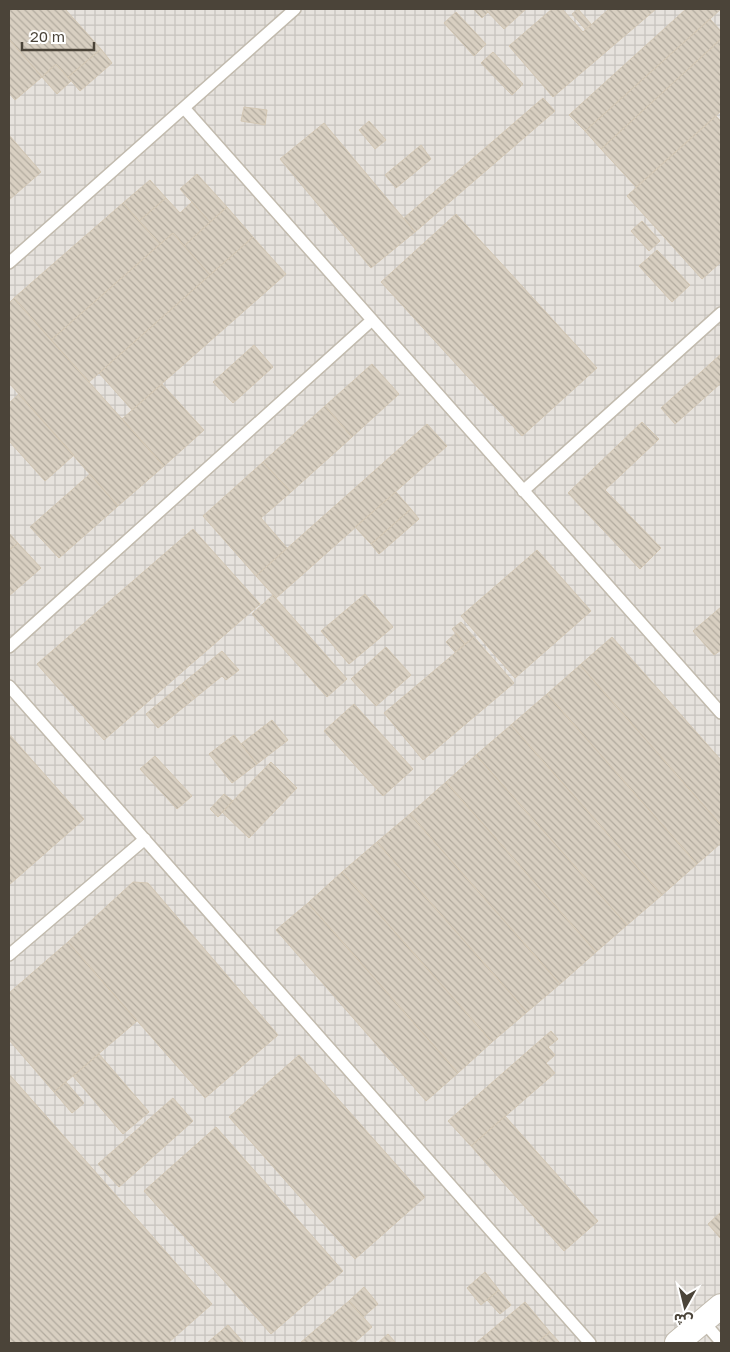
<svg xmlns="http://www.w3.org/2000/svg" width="730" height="1352" viewBox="0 0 730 1352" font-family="'Golos Text','Noto Sans Arabic',sans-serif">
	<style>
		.industrial { fill: url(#industrial-grid) }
		.building { fill: url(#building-back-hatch); stroke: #d3c7b4 }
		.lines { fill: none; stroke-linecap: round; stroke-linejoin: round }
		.service-casing { stroke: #c2bbae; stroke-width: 14 }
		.minor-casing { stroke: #c2bbae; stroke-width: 26 }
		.service { stroke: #fff; stroke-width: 11 }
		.minor { stroke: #fff; stroke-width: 24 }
	</style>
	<defs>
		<pattern id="industrial-grid" width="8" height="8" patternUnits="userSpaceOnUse" patternTransform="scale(1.25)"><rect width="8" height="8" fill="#e6e2dd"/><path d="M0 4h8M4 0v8" fill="none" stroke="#c7c3be"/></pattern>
		<pattern id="building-back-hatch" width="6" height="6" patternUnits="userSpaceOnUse" patternTransform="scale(1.25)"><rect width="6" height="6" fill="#d8cfc1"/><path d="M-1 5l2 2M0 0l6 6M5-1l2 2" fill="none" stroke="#b1aa9e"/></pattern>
	</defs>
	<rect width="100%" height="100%" fill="#f6f3ec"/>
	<path class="industrial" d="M9 9H721V1343H9Z"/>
	<path class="building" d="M9 9H65L101 49 68 77 56 64 42 77 9 39Z
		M473 9H485L488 12 482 18Z
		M485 9H526L504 29Z
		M552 9H562L583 32 609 9H656L553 97 509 46Z
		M578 9 591 24 585 29 572 14Z
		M686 9H721L585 131 569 115Z
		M456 12 486 44 474 56 444 23Z
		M710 19 721 31V39L601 149 585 131Z
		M9 39 42 77 15 100 9 93Z
		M721 39V111L636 187 601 149Z
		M101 49 112 63 80 91 68 77Z
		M493 52 523 84 512 95 481 63Z
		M56 64 71 81 57 94 42 77Z
		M543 98 555 111 415 232 404 218Z
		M244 107 267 110 265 125 241 121Z
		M716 116 721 121V262L702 279 627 196Z
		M369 121 386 140 375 149 359 130Z
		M324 123 415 232 371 268 280 159Z
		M9 135 41 172 9 200Z
		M421 145 431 159 396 188 385 175Z
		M197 174 227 207 210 222 180 189Z
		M150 180 166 198 139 221 123 203Z
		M166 198 180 213 192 202 210 222 184 246 173 233 160 244 139 221Z
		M123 203 160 244 51 340 14 298Z
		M227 207 253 237 210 275 184 246Z
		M456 214 597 368 522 436 381 282Z
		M642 221 660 241 649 251 631 231Z
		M173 233 210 275 89 382 51 340Z
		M253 237 286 274 132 410 99 373Z
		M657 250 690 285 672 302 639 266Z
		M14 298 164 466 118 506 9 383V303Z
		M254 345 273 367 233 403 213 382Z
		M721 354V383L675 424 661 408Z
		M372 364 399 394 352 437 325 406Z
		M162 384 204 430 164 466 122 419Z
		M19 394 74 455 45 481 9 441V403Z
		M325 406 352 437 291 492 263 462Z
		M642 422 659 439 605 490 661 548 640 569 568 493Z
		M427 424 447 446 276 598 256 576Z
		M263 462 291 492 261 518 287 548 256 576 203 516Z
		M90 474 118 506 59 558 30 527Z
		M396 492 411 509 371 544 355 527Z
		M411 509 419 519 379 554 371 544Z
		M193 529 260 604 104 740 37 664Z
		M9 533 18 543 9 550Z
		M18 543 41 568 9 596V550Z
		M537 550 591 611 515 678 461 616Z
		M365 594 393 627 349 664 321 631Z
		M273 595 347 679 327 697 252 614Z
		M721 607V650L714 655 693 631Z
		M461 622 474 637 465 644 452 629Z
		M456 633 465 644 455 652 446 642Z
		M474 637 514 683 423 760 384 713Z
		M612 637 721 760V825L580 665Z
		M386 647 411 675 376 706 351 679Z
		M222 651 239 670 226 680 222 676 195 698 183 683Z
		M580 665 721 825V843L697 864 547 694Z
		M183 683 195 698 158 728 146 714Z
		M547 694 697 864 662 895 511 725Z
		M354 704 413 769 383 796 324 731Z
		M272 720 288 740 257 764 241 744Z
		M511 725 662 895 627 925 476 755Z
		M9 734 84 819 9 885Z
		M234 735 257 764 232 783 209 754Z
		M476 755 627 925 596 952 446 782Z
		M155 756 192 796 177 809 140 769Z
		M271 762 297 788 249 838 222 812Z
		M446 782 596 952 560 984 410 814Z
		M224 794 233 801 218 817 210 809Z
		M410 814 560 984 527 1012 377 842Z
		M377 842 527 1012 492 1042 342 872Z
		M342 872 492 1042 458 1073 308 903Z
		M133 882 148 883 278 1035 205 1098 68 942Z
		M308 903 458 1073 426 1101 276 930Z
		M68 942 137 1021 54 1092 9 1040V993Z
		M551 1031 558 1039 548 1047 555 1055 546 1063 555 1073 471 1146 448 1121Z
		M99 1054 149 1112 123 1134 73 1076Z
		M299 1055 425 1197 355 1259 229 1117Z
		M9 1074 212 1304 168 1343H9Z
		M66 1082 84 1103 72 1113 54 1092Z
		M173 1098 193 1121 119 1187 98 1164Z
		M505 1116 598 1221 564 1251 471 1146Z
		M216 1127 343 1271 271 1334 144 1191Z
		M721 1212V1239L708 1224Z
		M485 1272 499 1290 481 1305 467 1288Z
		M364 1287 378 1304 363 1317 349 1301Z
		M499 1290 511 1305 500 1314 487 1300Z
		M349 1301 372 1327 354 1343H300Z
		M525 1302 550 1332 536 1343H476Z
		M228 1325 244 1343H207Z
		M550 1332 560 1343H536Z
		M388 1334 396 1343H378Z"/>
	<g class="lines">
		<defs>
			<path id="service" d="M184 108 721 713
				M9 263 295 9
				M523 491 721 313
				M9 647 372 320
				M9 686 590 1343
				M9 955 145 839
				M703 1321 721 1342"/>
			<path id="minor" d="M677 1343 721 1306"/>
		</defs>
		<use href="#service" class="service-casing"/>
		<use href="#minor" class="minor-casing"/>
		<use href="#service" class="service"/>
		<use href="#minor" class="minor"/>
	</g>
	<rect width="730" height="1352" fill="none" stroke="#4b4439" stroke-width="20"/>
	<g transform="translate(685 1307) rotate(188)" stroke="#ffffff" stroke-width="4" paint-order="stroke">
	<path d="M0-4L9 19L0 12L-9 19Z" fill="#4b4439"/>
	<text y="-8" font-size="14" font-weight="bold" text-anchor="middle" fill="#4b4439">ش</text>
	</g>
	<path d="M22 42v8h72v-8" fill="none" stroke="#4b4439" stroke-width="2.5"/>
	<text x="30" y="42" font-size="15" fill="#4b4439" stroke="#ffffff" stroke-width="4" paint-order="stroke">20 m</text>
</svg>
